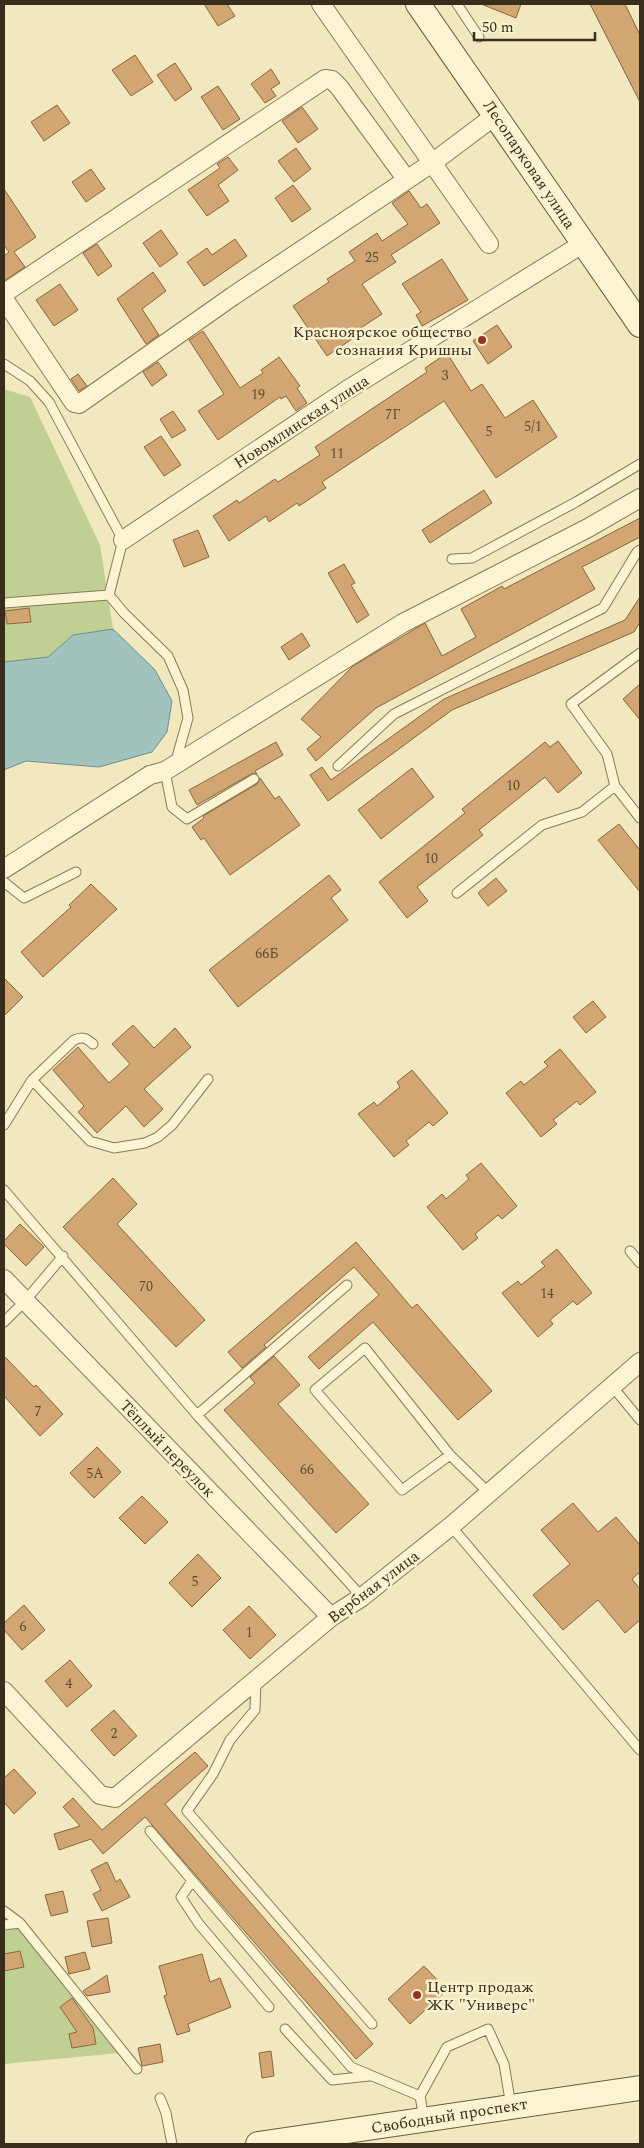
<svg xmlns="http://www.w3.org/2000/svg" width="644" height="2148" viewBox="0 0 644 2148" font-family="Spectral,serif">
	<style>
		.green { fill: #c0cf92 }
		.water { fill: #a2c2bd; stroke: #69908c }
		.building { fill: #d1a672; stroke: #8b653b }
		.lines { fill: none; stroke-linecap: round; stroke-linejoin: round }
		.service-casing { stroke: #8a7956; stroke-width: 11 }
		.minor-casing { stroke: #8a7956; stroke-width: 20 }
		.secondary-casing { stroke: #6c5a3a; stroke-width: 26 }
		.service { stroke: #fbf4d3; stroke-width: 9 }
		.minor { stroke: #fbf4d3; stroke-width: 18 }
		.secondary { stroke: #fbf4d3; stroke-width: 24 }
		.poi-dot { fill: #9d3222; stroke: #f7f1cf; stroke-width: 2 }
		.labels { text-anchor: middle; stroke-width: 5; stroke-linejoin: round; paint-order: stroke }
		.number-label { font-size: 14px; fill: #5f4c32 }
		.street-label { font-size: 16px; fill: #392e1c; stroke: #f7f1cf }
		.poi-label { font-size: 16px; fill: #392e1c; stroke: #f7f1cf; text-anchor: end }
	</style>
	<rect width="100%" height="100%" fill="#f1e8bf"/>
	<path class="green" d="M4 389 30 397 100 545 113 629 73 635 48 657 4 662Z
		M4 1914 19 1928 119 2053 4 2064Z"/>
	<path class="water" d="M113 629 155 670 172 701 167 732 152 752 99 767 26 761 4 770V662L48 657 73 635Z"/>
	<path class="building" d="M204 4H227L235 16 218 26Z
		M481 4H521L516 18Z
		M590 4H625L640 35V102Z
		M135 55 153 82 131 96 112 70Z
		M175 63 192 89 175 101 157 75Z
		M271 69 280 83 271 89 276 96 265 103 251 84Z
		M218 86 240 119 223 130 201 97Z
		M57 105 70 123 44 141 31 122Z
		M302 107 318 129 298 143 282 121Z
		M296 148 311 169 294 182 278 161Z
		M228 157 238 170 218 185 229 201 207 216 188 190 220 168 217 164Z
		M91 169 105 189 86 202 72 182Z
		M293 185 311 209 292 222 275 198Z
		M4 189 36 237 14 252 25 267 4 281V256L9 252 4 245Z
		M409 191 421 208 427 204 440 223 391 255 396 262 362 284 382 314 350 335 352 339 327 356 293 306 329 282 327 279 355 261 349 252 377 233 382 241 408 224 392 203Z
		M161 230 178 254 160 267 143 243Z
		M235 239 247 256 204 286 187 262 207 248 212 255Z
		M97 244 112 266 98 276 83 253Z
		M442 259 468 300 422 326 416 315 421 312 402 284Z
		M153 272 166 291 142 309 159 335 146 344 117 299Z
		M60 284 78 310 54 326 36 300Z
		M497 325 512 347 488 364 473 341Z
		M203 331 240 388 263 373 261 370 279 357 300 386 297 388 307 403 296 411 286 396 281 399 280 397 218 440 198 411 224 394 189 340Z
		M447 353 471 391 482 384 505 418 533 400 557 437 496 478 444 401 322 482 326 488 299 506 297 503 269 522 266 516 229 541 213 516 237 500 239 503 275 479 278 482 320 455 315 447 427 372 425 368Z
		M158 362 167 375 152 386 143 372Z
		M78 374 87 386 79 391 71 379Z
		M173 411 186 430 172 438 160 419Z
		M161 436 181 465 164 476 144 447Z
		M484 490 492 503 430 543 422 530Z
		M640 518V537L582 567 595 589 376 708 316 761 307 749 321 737 301 719 353 666 425 623 442 656 476 637 461 609 502 586 504 589Z
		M198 530 209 557 184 567 173 540Z
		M344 564 355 583 351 585 369 615 357 623 328 573Z
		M640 597V622L634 632 452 710 328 801 310 775 322 767 331 780 444 699 625 620Z
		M29 608 31 622 7 624 5 611Z
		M302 633 310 646 289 660 281 647Z
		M640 684V720L623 699Z
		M558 741 582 773 558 793 545 777 479 830 483 835 417 887 428 901 407 918 379 882 465 813 462 809 545 742 550 747Z
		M276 742 283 755 255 771 257 774H251L197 805 189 790Z
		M412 768 434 797 381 839 358 810Z
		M260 778 275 799 279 796 300 825 230 875 204 838 201 840 192 827 204 818 203 816 257 784Z
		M619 824 640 850V892L598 840Z
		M329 875 341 890 331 898 348 920 238 1007 209 970Z
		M496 878 507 891 488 906 478 893Z
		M91 884 117 909 43 977 21 952 71 907 69 905Z
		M4 978 23 997 4 1016Z
		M593 1001 606 1017 586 1033 573 1017Z
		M133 1025 154 1048 175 1028 191 1047 144 1089 163 1109 144 1127 126 1106 97 1133 78 1112 84 1106 53 1070 78 1047 109 1083 130 1064 112 1044Z
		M560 1049 596 1092 580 1105 577 1101 553 1120 557 1124 541 1137 506 1093 521 1081 524 1085 548 1066 544 1062Z
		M412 1070 448 1113 433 1126 429 1122 406 1141 409 1145 394 1157 358 1114 374 1102 377 1106 400 1087 397 1082Z
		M481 1163 517 1206 502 1219 498 1215 475 1234 478 1238 463 1250 427 1207 442 1194 446 1199 469 1179 466 1175Z
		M113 1178 137 1204 117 1224 205 1320 176 1347 63 1227Z
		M20 1224 44 1247 26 1266 4 1244V1241Z
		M356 1242 412 1308 417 1304 492 1391 458 1420 373 1322 319 1369 308 1357 379 1295 354 1267 264 1345 266 1347 242 1368 228 1352Z
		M557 1249 592 1293 577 1305 573 1301 550 1320 553 1324 538 1337 502 1293 518 1281 521 1285 545 1266 541 1262Z
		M4 1356 34 1387 36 1385 63 1414 40 1436 4 1396Z
		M274 1356 300 1385 278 1404 369 1504 336 1533 224 1410 255 1383 250 1377Z
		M97 1447 121 1472 94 1498 70 1473Z
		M142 1496 168 1522 145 1544 119 1518Z
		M573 1503 598 1532 616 1517 640 1545V1572L632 1579 640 1589V1620L625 1633 598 1600 563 1630 533 1595 570 1564 541 1530Z
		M198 1554 221 1578 192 1607 169 1583Z
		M24 1605 45 1630 22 1650 4 1630V1623Z
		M249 1606 276 1635 250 1659 223 1630Z
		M70 1660 92 1686 67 1707 45 1681Z
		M114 1710 137 1736 114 1756 91 1730Z
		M195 1752 208 1766 165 1804 373 2044 356 2059 145 1817 103 1854 91 1839 59 1850 54 1834 80 1826 63 1807 73 1798 102 1830Z
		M14 1769 36 1793 14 1814 4 1802V1778Z
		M107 1862 116 1882 120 1879 130 1897 102 1911 93 1894 101 1890 91 1870Z
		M63 1891 68 1912 51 1916 45 1895Z
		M108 1918 112 1943 92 1947 87 1921Z
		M20 1951 24 1967 4 1971V1954Z
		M85 1952 90 1969 69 1974 65 1957Z
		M202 1954 210 1982 220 1978 231 2007 188 2024 190 2031 177 2035 164 1996 167 1995 159 1966Z
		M424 1966 447 1990 410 2024 388 1999Z
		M107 1975 110 1992 87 1996 83 1991Z
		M72 1998 93 2028 96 2044 72 2048 69 2034 77 2032 60 2007Z
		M160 2044 163 2062 142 2066 138 2048Z
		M271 2051 274 2076 262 2078 259 2053Z"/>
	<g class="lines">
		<defs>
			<path id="service" d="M457 4 479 37
				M4 364 30 381 49 402 123 540 109 595 124 613 168 656 183 690 188 718 175 764
				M452 559 472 558 576 502 640 464
				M4 603 109 595
				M640 653 571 704 607 754 615 786 640 818
				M338 766 394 714 603 608 637 552 640 550
				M165 771 172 807 187 819 254 779
				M4 882 24 898 76 872
				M457 893 542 825 582 812 615 786
				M32 1080 74 1040C83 1036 86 1038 93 1044
				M4 1125 32 1080 90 1141 114 1148 145 1143 158 1137 172 1125 208 1079
				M4 1190 197 1415 362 1597
				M630 1251 640 1263
				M4 1322 25 1301 63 1256
				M612 1386 640 1420
				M197 1415 347 1285
				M450 1455 402 1490 315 1390 365 1348 450 1455 489 1493
				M451 1526 640 1750
				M256 1680 255 1710 230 1740 213 1774 187 1811 372 2024
				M150 1831 351 2067 420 2096
				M192 1881 181 1897 199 1924 269 2007
				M4 1911 20 1923 137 2069
				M4 1925 20 1923
				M285 2029 332 2080 369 2076
				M160 2098 166 2113 172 2144
				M424 2119 420 2096 447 2047 488 2029 504 2064 511 2106"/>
			<path id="minor" d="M321 4 489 244
				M4 298 6 292 325 79 332 80 339 87 407 180
				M4 299 74 403 79 404 233 296 432 163 496 115
				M123 540 347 390 584 243
				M4 869 150 775 165 771 403 623 588 528 640 498
				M4 1279 331 1617
				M4 1691 100 1795 115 1798 331 1617 362 1597 451 1526 640 1362"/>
			<path id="secondary" d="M418 4 640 325
				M258 2144 640 2088"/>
		</defs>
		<use href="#service" class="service-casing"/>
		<use href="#minor" class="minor-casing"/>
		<use href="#secondary" class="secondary-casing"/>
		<use href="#service" class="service"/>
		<use href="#minor" class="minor"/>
		<use href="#secondary" class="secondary"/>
	</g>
	<g class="poi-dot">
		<circle cx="482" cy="340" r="5"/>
		<circle cx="417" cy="1995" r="5"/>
	</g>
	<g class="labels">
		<g class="number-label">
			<text x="372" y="262">25</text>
			<text x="445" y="380">3</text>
			<text x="258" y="399">19</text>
			<text x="393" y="419">7Г</text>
			<text x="533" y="431">5/1</text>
			<text x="489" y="436">5</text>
			<text x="337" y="458">11</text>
			<text x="513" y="790">10</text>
			<text x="431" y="863">10</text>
			<text x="267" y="958">66Б</text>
			<text x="146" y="1291">70</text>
			<text x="547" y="1298">14</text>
			<text x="38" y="1416">7</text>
			<text x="307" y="1474">66</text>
			<text x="95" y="1478">5А</text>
			<text x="195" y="1586">5</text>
			<text x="23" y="1631">6</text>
			<text x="249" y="1637">1</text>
			<text x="69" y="1688">4</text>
			<text x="114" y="1738">2</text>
		</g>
		<g class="street-label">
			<text transform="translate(530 164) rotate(56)" y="6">Лесопарковая улица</text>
			<text transform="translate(301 421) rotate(-33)" y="6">Новомлинская улица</text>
			<text transform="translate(168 1448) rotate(46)" y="6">Тёплый переулок</text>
			<text transform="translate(373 1586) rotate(-37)" y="6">Вербная улица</text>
			<text transform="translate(449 2115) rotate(-9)" y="6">Свободный проспект</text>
		</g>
		<g class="poi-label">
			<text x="472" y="337">Красноярское общество<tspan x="472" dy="18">сознания Кришны</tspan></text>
			<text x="427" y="1992" text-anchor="start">Центр продаж<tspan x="427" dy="18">ЖК "Универс"</tspan></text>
		</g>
	</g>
	<rect width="644" height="2148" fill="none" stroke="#392e1c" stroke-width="10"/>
	<path d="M474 32v8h121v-8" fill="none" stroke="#392e1c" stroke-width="2.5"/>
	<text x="482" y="32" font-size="15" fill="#392e1c" stroke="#f7f1cf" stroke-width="4" paint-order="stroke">50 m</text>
</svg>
